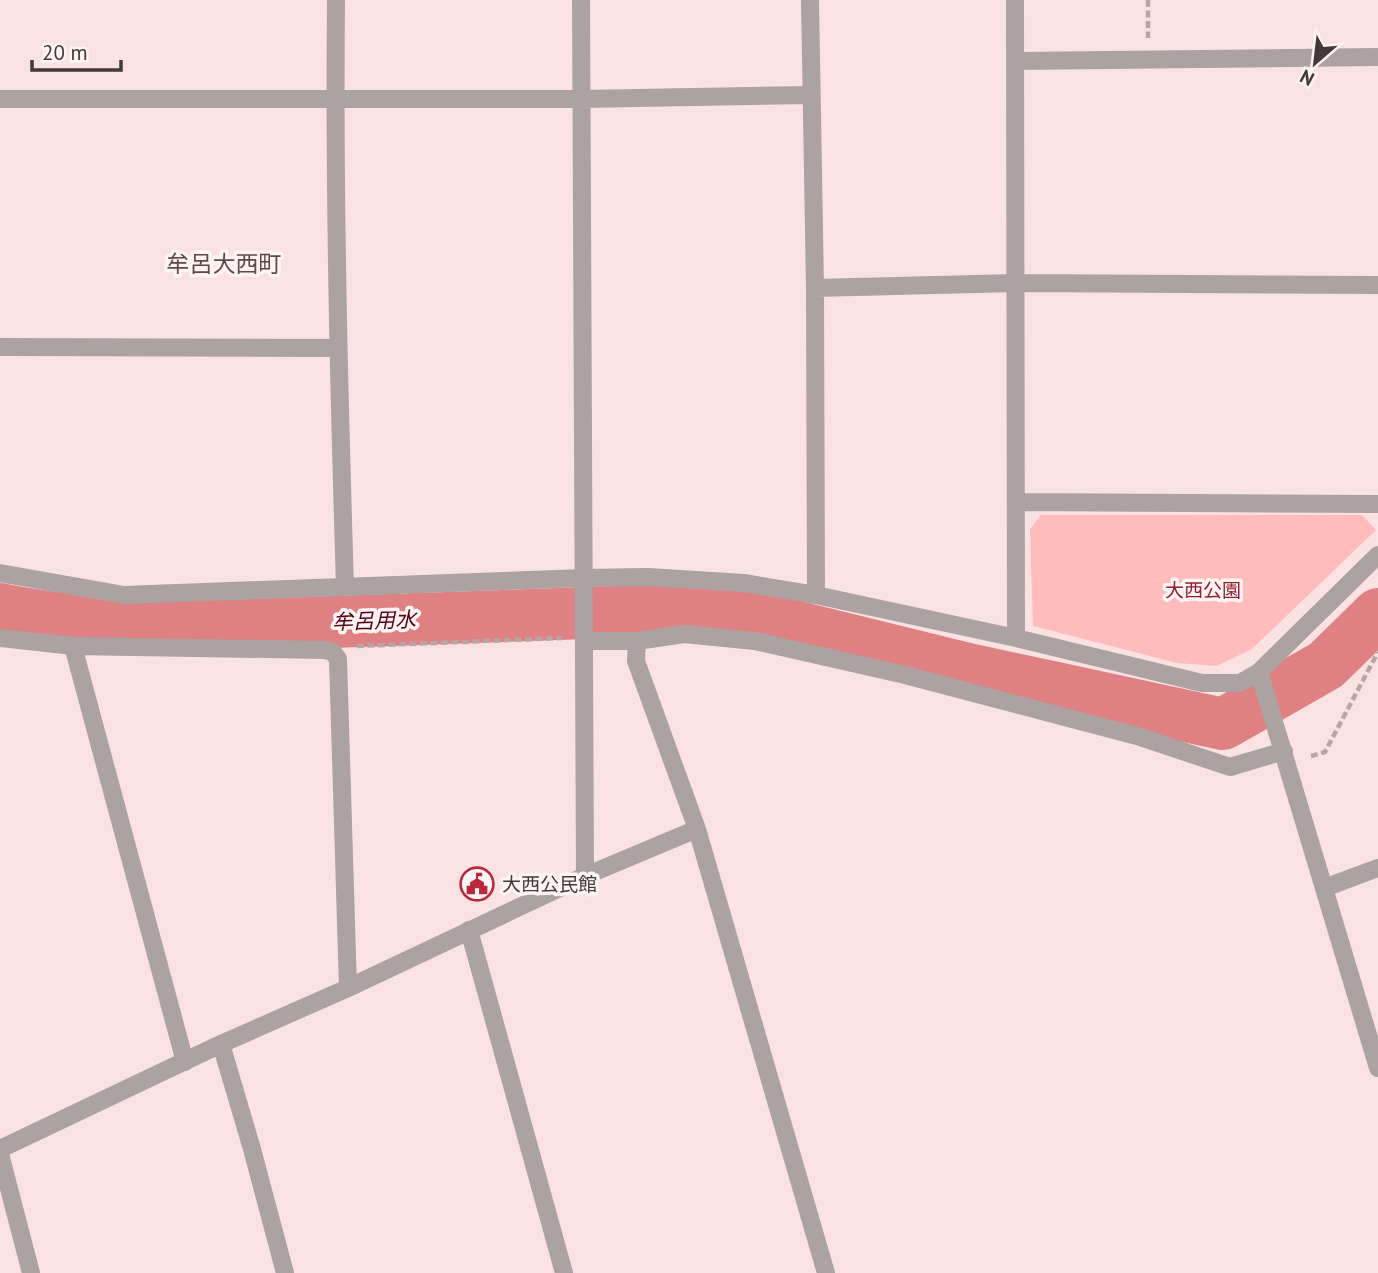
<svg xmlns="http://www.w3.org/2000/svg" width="1378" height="1273" viewBox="0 0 1378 1273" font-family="'PT Sans','Noto Sans JP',sans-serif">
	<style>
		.green { fill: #ffbcbb }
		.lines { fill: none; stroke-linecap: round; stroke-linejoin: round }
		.river { stroke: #df8082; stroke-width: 52 }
		.path { stroke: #b8a5a4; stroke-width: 4.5; stroke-dasharray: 7 3.5; stroke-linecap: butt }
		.minor { stroke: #aca2a1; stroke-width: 18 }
		.labels { text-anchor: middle; stroke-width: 7; stroke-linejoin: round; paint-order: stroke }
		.park-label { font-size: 19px; fill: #91202f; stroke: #fef4f3 }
		.poi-label { font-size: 19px; fill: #423938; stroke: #fef4f3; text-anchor: start }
		.water-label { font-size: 21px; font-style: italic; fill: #580012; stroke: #fef4f3 }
		.quarter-label { font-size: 23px; fill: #5c4948; stroke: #fef4f3 }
	</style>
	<rect width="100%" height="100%" fill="#fbe2e2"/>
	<path class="green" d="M1041 515H1362L1376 530 1252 649 1217 666 1177 663 1033 626 1030 529Z"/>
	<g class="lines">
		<path class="river" d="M0 609C72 624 146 625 219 626L642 611 749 615 972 670 1223 724 1326 665 1378 614"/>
		<path class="path" d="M1148 0V38
			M357 646 562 638
			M1311 756 1325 752 1378 652"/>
		<path class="minor" d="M336 0C334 196 339 391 345 587
			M581 0 585 876
			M810 0 815 288 816 595
			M1015 0 1016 638
			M1015 61 1378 57
			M0 99H581L811 95
			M815 288 1015 283 1378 285
			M0 347 338 348
			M1017 502 1378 504
			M0 573 124 595 584 578 648 577 744 583 816 595 1016 638 1202 683H1240L1259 672 1378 555
			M0 638 73 646 325 650 333 652 338 659 348 988
			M584 641H637L684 634 755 641 905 675 1137 736 1230 767 1284 751
			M637 641 636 661 697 829 826 1273
			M73 646 185 1062
			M1259 672 1378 1068
			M1324 888 1378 868
			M469 930 564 1273
			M221 1044 252 1149 285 1273
			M0 1149 221 1044 348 988 585 876 697 829
			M0 1154 31 1273"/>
	</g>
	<defs>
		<symbol id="civic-ring" viewBox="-11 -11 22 22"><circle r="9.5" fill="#fef4f3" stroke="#ba283d" stroke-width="1.5"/><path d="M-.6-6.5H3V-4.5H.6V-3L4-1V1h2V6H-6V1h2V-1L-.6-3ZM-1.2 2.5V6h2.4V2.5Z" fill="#ba283d"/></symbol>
	</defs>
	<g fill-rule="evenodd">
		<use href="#civic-ring" x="458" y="865" width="38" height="38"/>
	</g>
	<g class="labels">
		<g class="park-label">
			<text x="1203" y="597">大西公園</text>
		</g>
		<g class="poi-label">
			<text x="502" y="891">大西公民館</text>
		</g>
		<g class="water-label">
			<text transform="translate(374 621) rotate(-2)" y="7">牟呂用水</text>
		</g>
		<g class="quarter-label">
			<text x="224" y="272">牟呂大西町</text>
		</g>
	</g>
	<g transform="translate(1315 63) rotate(208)" stroke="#fef4f3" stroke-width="5" paint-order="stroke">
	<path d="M0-5L12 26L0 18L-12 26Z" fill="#423938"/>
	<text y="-10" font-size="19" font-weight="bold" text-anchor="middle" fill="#423938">N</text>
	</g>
	<path d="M32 60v10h89v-10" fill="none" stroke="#423938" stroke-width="3.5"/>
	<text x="42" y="60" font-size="21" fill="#423938" stroke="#fef4f3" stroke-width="5" paint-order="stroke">20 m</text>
</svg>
